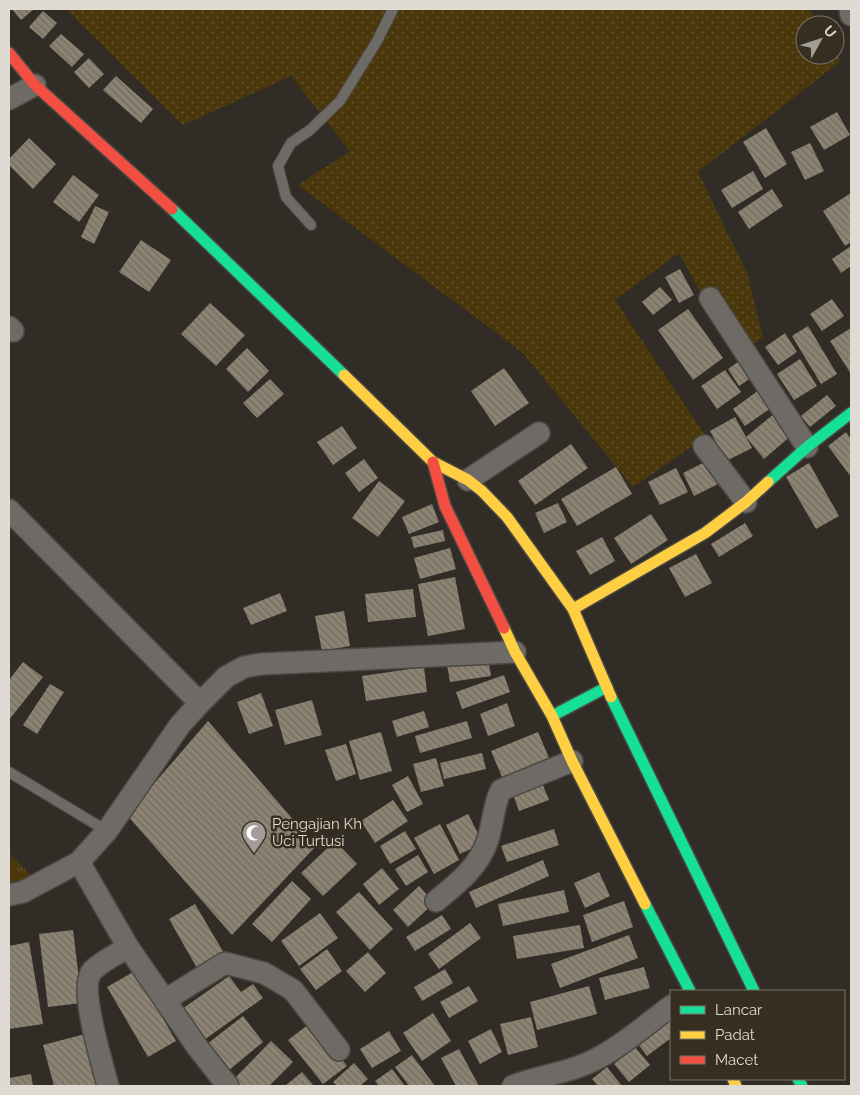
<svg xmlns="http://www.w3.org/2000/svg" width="860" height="1095" viewBox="0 0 860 1095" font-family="Raleway,sans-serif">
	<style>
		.grass { fill: url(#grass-dots) }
		.park { fill: url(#park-tufts) }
		.building { fill: url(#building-back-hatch) }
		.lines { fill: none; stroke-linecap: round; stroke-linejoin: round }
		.lane-casing { stroke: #4c4842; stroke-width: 12 }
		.street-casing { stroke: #4c4842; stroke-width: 24 }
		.fast-casing { stroke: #4c4842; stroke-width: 14 }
		.slow-casing { stroke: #4c4842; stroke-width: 14 }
		.jam-casing { stroke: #4c4842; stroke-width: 14 }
		.lane { stroke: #6e6b66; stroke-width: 10 }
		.street { stroke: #6e6b66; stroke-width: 21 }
		.fast { stroke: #16e098; stroke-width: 11 }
		.slow { stroke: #ffcf43; stroke-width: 11 }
		.jam { stroke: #f24e42; stroke-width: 11 }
		.labels { text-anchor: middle; stroke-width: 5; stroke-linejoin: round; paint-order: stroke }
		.poi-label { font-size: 15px; fill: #dfdad2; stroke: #362e21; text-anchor: start }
	</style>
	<defs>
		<pattern id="grass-dots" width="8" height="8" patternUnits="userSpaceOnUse" patternTransform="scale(1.25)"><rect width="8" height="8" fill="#4a370b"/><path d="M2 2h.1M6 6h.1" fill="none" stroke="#64532e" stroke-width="1.8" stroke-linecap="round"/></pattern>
		<pattern id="park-tufts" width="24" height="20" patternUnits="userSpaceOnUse" patternTransform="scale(1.25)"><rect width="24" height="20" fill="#4a370b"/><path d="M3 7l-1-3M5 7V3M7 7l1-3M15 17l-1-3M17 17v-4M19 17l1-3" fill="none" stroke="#64532e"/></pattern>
		<pattern id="building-back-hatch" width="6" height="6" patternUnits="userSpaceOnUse" patternTransform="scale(1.25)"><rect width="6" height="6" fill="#8c8373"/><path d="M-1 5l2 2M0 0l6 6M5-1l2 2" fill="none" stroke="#726c61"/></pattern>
	</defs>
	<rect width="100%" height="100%" fill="#312d26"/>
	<path class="grass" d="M66 9H812L810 10 819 25H805V55H835V51L841 61 698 172 747 273 763 337 736 357 679 253 615 300 706 437 633 487 522 352 298 185 350 151 291 76 183 125Z"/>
	<path class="park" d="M9 853 35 879 9 883Z"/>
	<path class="building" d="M12 9H34L21 20Z
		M43 11 57 23 43 39 29 27Z
		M61 34 84 54 72 67 49 46Z
		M89 58 104 74 89 88 74 72Z
		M116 76 153 109 141 123 103 90Z
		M837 112 850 135 824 150 810 127Z
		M766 128 787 164 765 178 743 142Z
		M29 138 56 164 33 189 9 165V159Z
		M810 143 824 171 805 180 791 152Z
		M753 171 763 189 732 208 721 190Z
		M73 175 99 195 79 222 53 202Z
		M772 189 783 206 749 229 738 212Z
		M851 193V242L845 246 823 211Z
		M95 206 109 212 94 244 81 237Z
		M141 240 171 260 149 292 119 272Z
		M851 246V266L841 273 832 259Z
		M680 269 694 295 679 303 665 277Z
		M660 287 672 300 653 315 642 302Z
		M832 299 844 316 822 331 810 314Z
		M210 303 245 335 216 366 181 334Z
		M688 309 723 358 693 380 658 330Z
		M808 326 837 374 821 384 792 336Z
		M851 328V374L830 341Z
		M785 333 797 352 778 365 765 347Z
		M247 348 269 371 248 392 226 369Z
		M745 357 757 374 739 386 728 369Z
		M800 359 817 386 794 400 777 374Z
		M504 368 529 403 495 426 471 391Z
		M725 370 741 392 717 409 701 386Z
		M270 379 284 394 257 418 243 403Z
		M759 390 771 408 745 426 733 409Z
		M827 395 836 406 810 427 801 416Z
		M775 413 793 434 764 459 746 437Z
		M735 417 752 448 726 461 710 431Z
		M342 426 357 448 333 465 317 442Z
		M846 432 851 439V477L828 446Z
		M571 444 588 468 535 505 518 481Z
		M364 459 378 478 359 492 345 473Z
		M709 460 720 483 694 496 683 473Z
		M809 463 839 516 816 529 786 477Z
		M616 467 632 494 577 526 561 499Z
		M676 468 688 492 660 505 648 482Z
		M379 481 405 501 378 537 352 518Z
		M558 503 567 522 544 533 535 513Z
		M432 504 439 522 409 534 402 517Z
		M651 514 668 540 631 564 614 538Z
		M745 523 753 536 719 557 711 544Z
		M443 530 445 541 414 548 411 537Z
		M602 537 615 561 590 575 576 551Z
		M450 548 456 569 420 579 414 558Z
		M696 554 712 583 685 597 669 568Z
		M455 577 465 629 428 636 418 584Z
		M413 589 416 617 368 622 365 594Z
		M280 593 287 611 251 625 243 608Z
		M344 611 350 646 322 651 315 616Z
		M488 658 491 676 450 682 447 665Z
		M23 662 43 677 9 720V680Z
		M424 667 427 692 366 701 362 676Z
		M504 675 510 692 462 709 456 692Z
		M50 684 64 692 37 734 23 725Z
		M261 693 273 726 249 734 237 702Z
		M312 700 322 735 285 745 275 710Z
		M507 703 515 726 488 736 480 714Z
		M424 711 429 727 397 737 392 721Z
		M208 721 316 846 232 935 127 815Z
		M467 721 472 738 420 753 415 736Z
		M381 732 392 771 360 780 349 741Z
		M538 732 549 758 502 777 491 751Z
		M346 744 356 774 336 781 325 750Z
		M482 753 486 769 444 779 440 763Z
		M436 758 444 786 421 792 413 764Z
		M408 776 423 804 407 812 392 785Z
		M540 778 549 800 519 811 511 789Z
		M393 800 408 821 375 843 361 821Z
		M468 814 483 843 460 854 446 825Z
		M440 824 459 860 434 874 414 838Z
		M554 829 559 845 507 862 501 846Z
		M405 831 416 849 390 864 380 846Z
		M335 841 357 864 323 896 301 873Z
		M418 855 428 872 406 886 395 869Z
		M543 860 549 876 476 908 469 892Z
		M382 868 399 889 379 905 363 884Z
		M599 872 610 896 585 908 574 883Z
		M292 881 311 899 272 942 252 924Z
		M419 886 434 903 408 927 393 910Z
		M564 890 569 912 503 926 498 904Z
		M359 892 393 929 370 950 336 912Z
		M624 901 633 927 592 942 583 915Z
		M195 904 224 953 197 968 169 919Z
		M320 913 338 938 299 966 281 941Z
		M442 915 451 929 415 951 406 937Z
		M470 923 481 938 439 969 428 954Z
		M580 925 584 948 517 959 513 936Z
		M73 930 82 1003 48 1007 39 934Z
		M629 935 638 958 560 988 551 964Z
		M29 942 43 1024 9 1029V946Z
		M327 949 342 971 316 990 300 969Z
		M368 952 386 973 365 992 346 971Z
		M644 967 650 988 605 1000 599 978Z
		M445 969 453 983 422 1001 414 987Z
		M135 971 176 1041 148 1057 107 987Z
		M229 976 241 992 253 984 263 998 204 1040 182 1009Z
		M469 986 478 1001 449 1018 440 1002Z
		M589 986 597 1014 537 1030 530 1002Z
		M433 1013 451 1041 422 1061 403 1033Z
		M243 1016 263 1042 228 1071 207 1044Z
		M671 1016V1038L647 1056 635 1040Z
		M531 1017 538 1047 508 1055 500 1024Z
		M313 1021 347 1066 323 1084 288 1040Z
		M491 1029 502 1052 480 1064 468 1041Z
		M389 1031 401 1051 372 1068 360 1049Z
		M89 1033 104 1086H54L43 1045Z
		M271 1041 293 1062 269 1086H237L232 1081Z
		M635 1047 650 1065 629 1082 614 1064Z
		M459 1049 479 1086H456L441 1058Z
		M412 1055 435 1086H409L395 1067Z
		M354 1063 368 1079 360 1086H337L333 1082Z
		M607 1067 622 1086H598L592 1079Z
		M392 1069 405 1086H379L375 1081Z
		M302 1072 314 1086H285Z
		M31 1074 33 1086H9V1078Z"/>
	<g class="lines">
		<defs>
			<path id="lane" d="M311 225 286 197 278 166 291 143 310 130 340 101 377 41 393 9
				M9 772 107 831"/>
			<path id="street" d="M850 9 851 15
				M9 99 35 85
				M710 298 807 447
				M9 327 13 331
				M704 446 746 502
				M468 480 539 433
				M9 510 200 703
				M79 862 128 947 198 1048 228 1086
				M9 895 23 892 79 862 107 831 180 725 200 703 226 677 244 667 261 664 515 652
				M436 901C457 884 480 866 488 839 493 824 494 802 501 790L572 761
				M165 1000 225 963 264 973 293 990 339 1050
				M108 1086C103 1065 77 986 93 970 102 961 117 954 128 947
				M513 1086C537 1076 564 1074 588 1063 617 1050 646 1025 671 1006"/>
			<path id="fast" d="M172 209 344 375
				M768 482 807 447 851 413
				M611 697 754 991
				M552 716 607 687
				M645 904 690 991
				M798 1079 802 1086"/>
			<path id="slow" d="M344 375 433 462 468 480 482 491 507 517 573 609 611 697
				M573 609 705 533 746 502 768 482
				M504 628 515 652 552 716 572 761 645 904
				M733 1079 736 1086"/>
			<path id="jam" d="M9 53 35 85 172 209
				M433 462 445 506 504 628"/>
		</defs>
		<use href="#lane" class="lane-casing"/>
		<use href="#street" class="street-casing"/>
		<use href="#fast" class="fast-casing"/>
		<use href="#slow" class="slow-casing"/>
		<use href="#jam" class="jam-casing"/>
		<use href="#lane" class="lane"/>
		<use href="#street" class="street"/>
		<use href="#fast" class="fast"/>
		<use href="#slow" class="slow"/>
		<use href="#jam" class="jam"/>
	</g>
	<defs>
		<symbol id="mosque-pin" viewBox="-11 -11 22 30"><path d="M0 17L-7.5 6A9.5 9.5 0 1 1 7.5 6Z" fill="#a29d96" stroke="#362e21"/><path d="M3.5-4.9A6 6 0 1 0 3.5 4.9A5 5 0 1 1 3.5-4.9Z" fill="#fff"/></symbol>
	</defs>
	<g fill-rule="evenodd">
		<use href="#mosque-pin" x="240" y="819" width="28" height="38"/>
	</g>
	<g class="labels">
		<g class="poi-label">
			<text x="272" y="829">Pengajian Kh<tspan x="272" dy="17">Uci Turtusi</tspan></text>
		</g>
	</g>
	<rect width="860" height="1095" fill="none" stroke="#dfdad2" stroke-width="20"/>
	<rect x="670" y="990" width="175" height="90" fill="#362e21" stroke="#7a7368"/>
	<rect x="680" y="1006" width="25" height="8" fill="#16e098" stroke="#7a7368"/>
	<text x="715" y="1015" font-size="15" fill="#dfdad2">Lancar</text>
	<rect x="680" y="1031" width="25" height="8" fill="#ffcf43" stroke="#7a7368"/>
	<text x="715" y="1040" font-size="15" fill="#dfdad2">Padat</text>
	<rect x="680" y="1056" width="25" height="8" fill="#f24e42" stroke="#7a7368"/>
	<text x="715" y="1065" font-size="15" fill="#dfdad2">Macet</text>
	<g transform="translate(820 40) rotate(50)"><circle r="24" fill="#362e21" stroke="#7a7368"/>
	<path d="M0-4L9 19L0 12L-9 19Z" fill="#a29d96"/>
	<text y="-8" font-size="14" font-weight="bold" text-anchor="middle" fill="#dfdad2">U</text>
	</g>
</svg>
